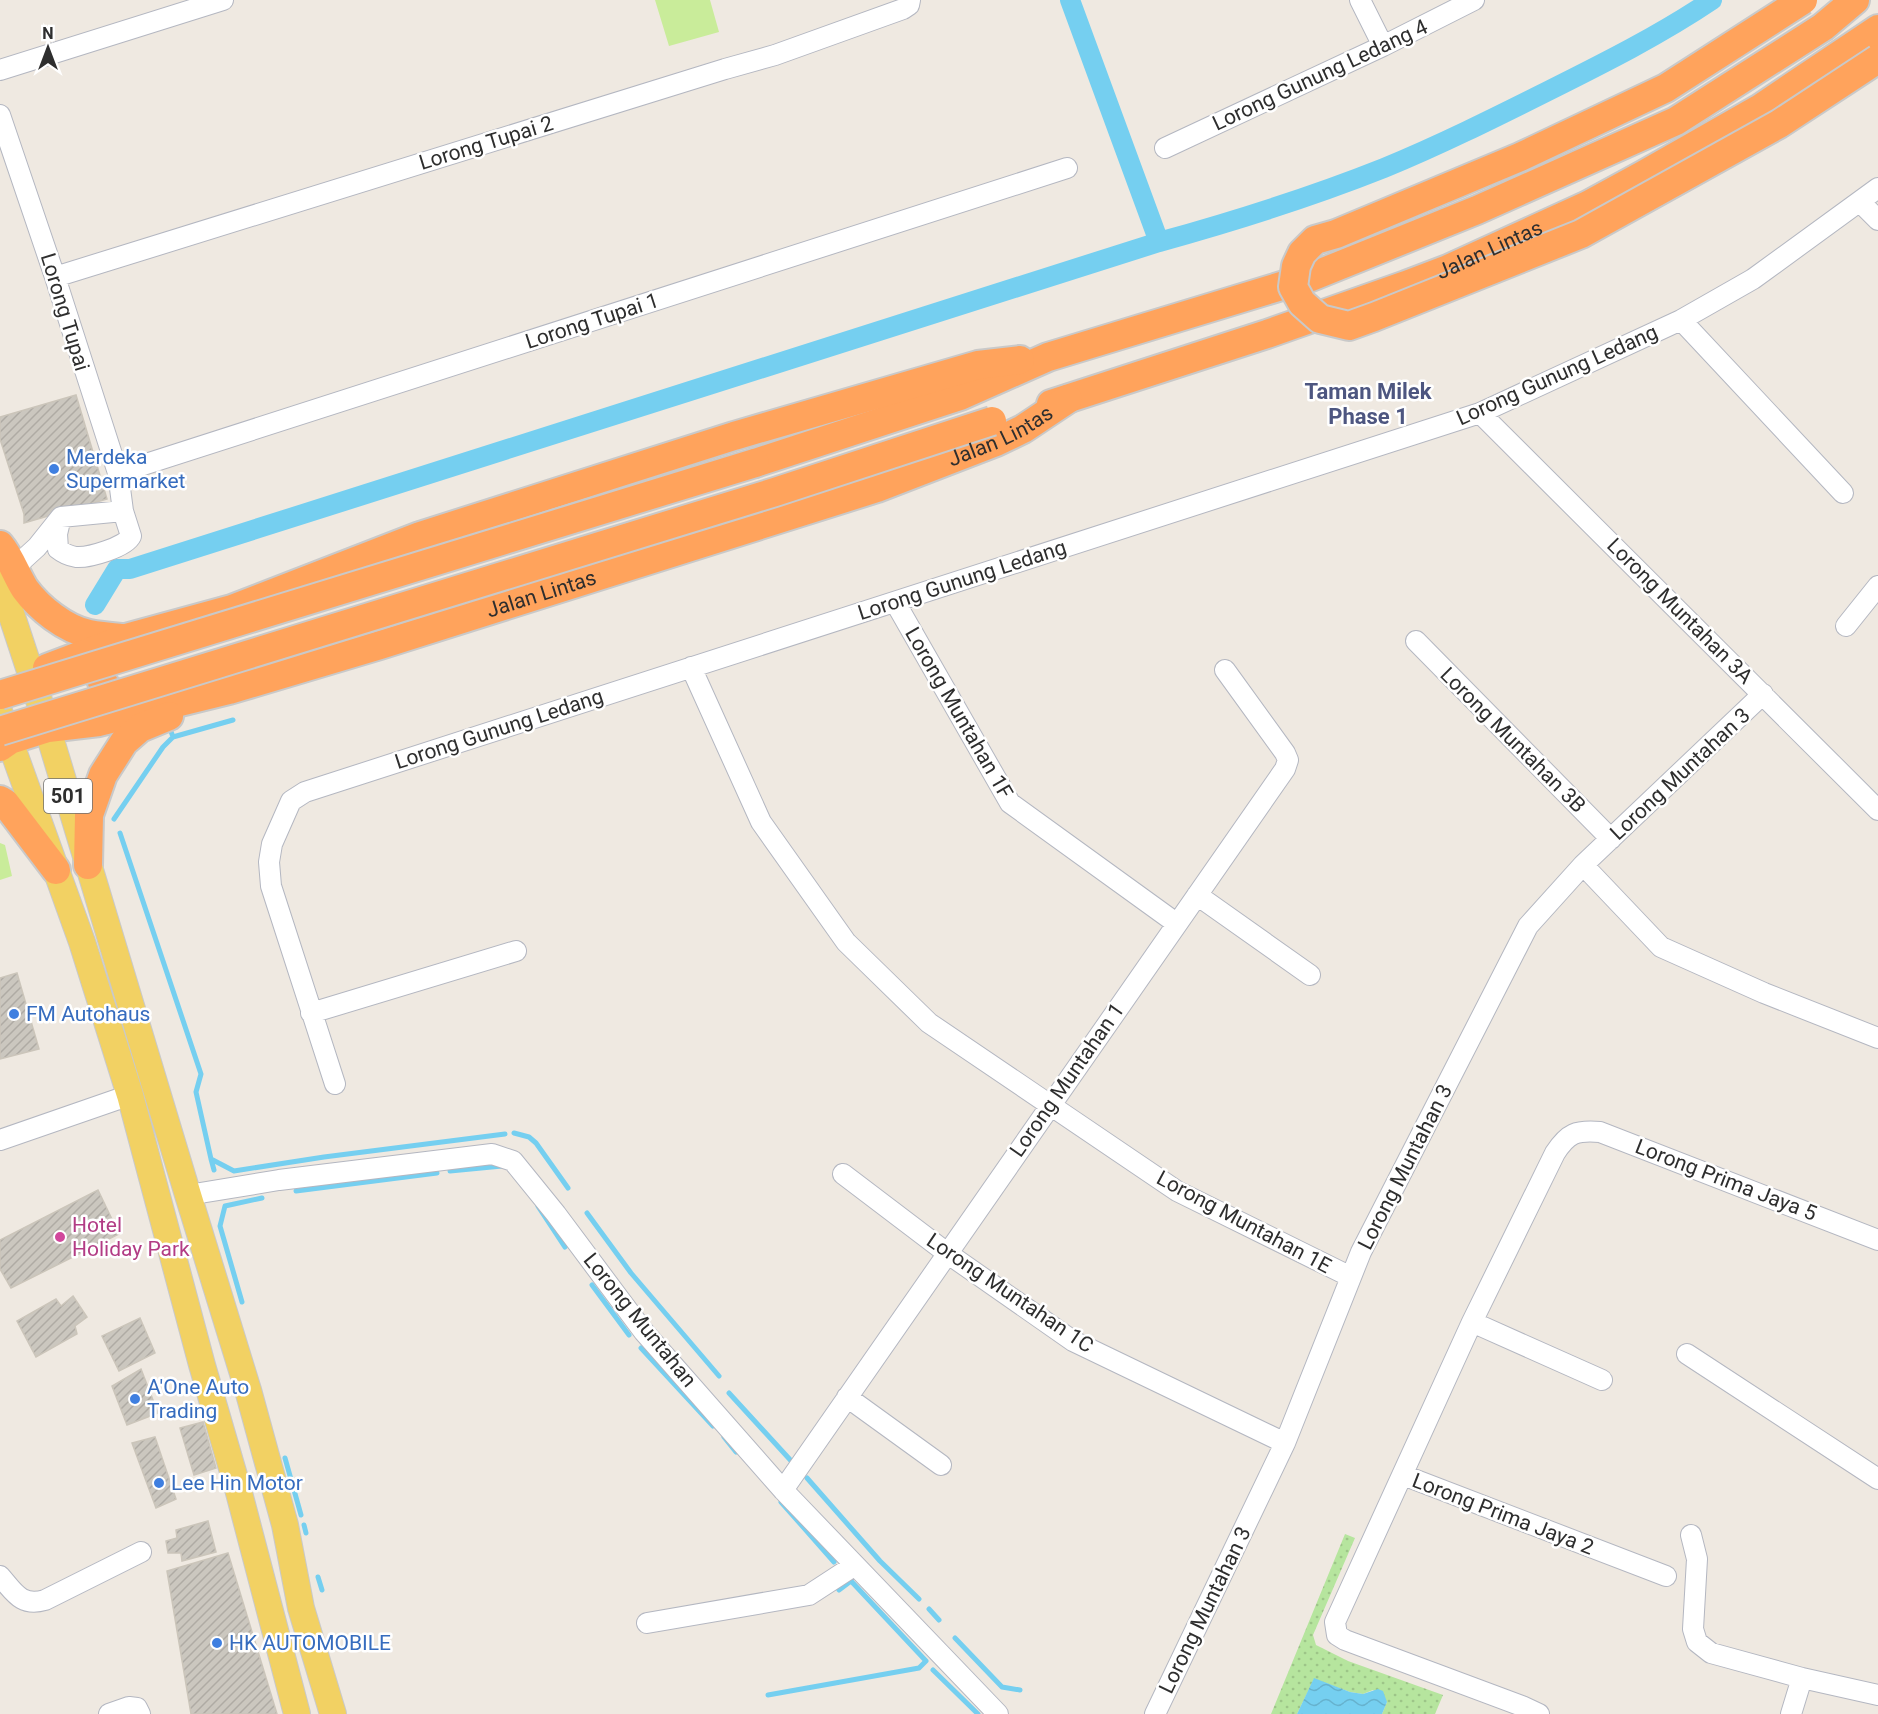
<svg xmlns="http://www.w3.org/2000/svg" width="1878" height="1714" viewBox="0 0 1878 1714" font-family="Roboto,sans-serif">
	<style>
		.grass { fill: url(#grass-dots) }
		.pitch { fill: #c9ec9a }
		.water { fill: url(#water-waves) }
		.lines { fill: none; stroke-linecap: round; stroke-linejoin: round }
		.stream { stroke: #75cff0; stroke-width: 5 }
		.canal { stroke: #75cff0; stroke-width: 20 }
		.building { fill: url(#building-hatch); stroke: #cbc5ba; stroke-width: 1.5 }
		.minor-casing { stroke: #b4b7c1; stroke-width: 22 }
		.major-casing { stroke: #c9c9c9; stroke-width: 28 }
		.highway-casing { stroke: #c9c9c9; stroke-width: 32 }
		.minor { stroke: #fff; stroke-width: 20 }
		.major { stroke: #f2d163; stroke-width: 26 }
		.highway { stroke: #ffa35c; stroke-width: 28 }
		.highway-bridge-casing { stroke: #c9c9c9; stroke-width: 32; stroke-linecap: butt }
		.highway-bridge { stroke: #ffa35c; stroke-width: 28 }
		.shop-dot { fill: #3f7fe0; stroke: #fff; stroke-width: 2 }
		.hotel-dot { fill: #d1479c; stroke: #fff; stroke-width: 2 }
		.labels { text-anchor: middle; stroke-width: 5; stroke-linejoin: round; paint-order: stroke }
		.shield { fill: #fff; stroke: #6d6d6d; stroke-width: 1.5 }
		.shield-label { font-size: 20px; font-weight: bold; fill: #2e2e2e }
		.street-label { font-size: 21px; fill: #2e2e2e; stroke: #fff }
		.shop-label { font-size: 21px; fill: #366cbe; stroke: #fff; text-anchor: start }
		.hotel-label { font-size: 21px; fill: #b23c85; stroke: #fff; text-anchor: start }
		.neighbourhood-label { font-size: 22px; font-weight: bold; fill: #4d5680; stroke: #fff }
	</style>
	<defs>
		<pattern id="grass-dots" width="8" height="8" patternUnits="userSpaceOnUse" patternTransform="scale(1.5)"><rect width="8" height="8" fill="#b6e59e"/><path d="M2 2h.1M6 6h.1" fill="none" stroke="#9dc588" stroke-width="1.8" stroke-linecap="round"/></pattern>
		<pattern id="water-waves" width="16" height="10" patternUnits="userSpaceOnUse" patternTransform="scale(1.5)"><rect width="16" height="10" fill="#75cff0"/><path d="M0 5q4-4 8 0t8 0" fill="none" stroke="#66b2ce"/></pattern>
		<pattern id="building-hatch" width="6" height="6" patternUnits="userSpaceOnUse" patternTransform="scale(1.5)"><rect width="6" height="6" fill="#cbc7bf"/><path d="M-1 1l2-2M0 6l6-6M5 7l2-2" fill="none" stroke="#afaba4"/></pattern>
	</defs>
	<rect width="100%" height="100%" fill="#efe9e1"/>
	<path class="grass" d="M1345 1534 1355 1538 1313 1635 1316 1645 1348 1661 1443 1695 1435 1714H1382L1387 1702 1373 1690 1363 1694 1350 1692 1314 1679 1297 1714H1271Z"/>
	<path class="pitch" d="M655 0H710L719 32 669 46Z
		M0 843 5 845 12 876 0 880Z"/>
	<path class="water" d="M1314 1678 1350 1692 1363 1694 1378 1689 1383 1691 1387 1702 1382 1714H1297Z"/>
	<g class="lines">
		<path class="stream" d="M173 737 233 720
			M114 819 163 747 173 737 169 726
			M120 833 201 1074 196 1092 211 1159 234 1171 324 1157 505 1134
			M514 1133 529 1137 536 1143 568 1188
			M211 1159 214 1170
			M450 1171 502 1166
			M296 1191 437 1173
			M538 1206 565 1247
			M587 1213 631 1273 719 1376
			M592 1285 629 1335
			M242 1302 220 1226 225 1206 262 1198
			M641 1348 713 1426
			M729 1393 794 1464
			M724 1437 736 1452
			M285 1458 301 1515
			M807 1478 880 1561 919 1599
			M781 1502 834 1562
			M304 1525 306 1533
			M318 1577 322 1590
			M929 1609 939 1620
			M955 1638 1002 1687 1020 1690
			M933 1670 978 1714
			M768 1695 919 1668 926 1661 851 1581 839 1590"/>
		<path class="canal" d="M1070 0 1159 242
			M95 605 117 569H130L1159 242C1235 221 1311 197 1384 168 1440 145 1494 118 1548 91 1604 63 1660 35 1712 0"/>
	</g>
	<path class="building" d="M76 395 107 499 24 523V514L0 439V417Z
		M17 973 39 1049 0 1059V978Z
		M98 1190 119 1234 11 1288 0 1269V1240Z
		M73 1296 87 1317 75 1326 77 1334 36 1357 17 1321 56 1299 61 1306Z
		M140 1318 155 1353 119 1371 102 1336Z
		M141 1369 158 1413 127 1425 112 1386Z
		M203 1422 216 1468 194 1475 180 1428Z
		M155 1437 176 1499 156 1508 132 1443Z
		M208 1521 216 1552 182 1561 181 1553H168L166 1541 177 1538 176 1530Z
		M228 1553 277 1714H191L167 1571Z"/>
	<g class="lines">
		<defs>
			<path id="minor" d="M1360 0 1383 46
				M0 70 223 0
				M0 115 55 277 118 473 123 511 131 536C126 547 89 558 76 557 70 556 63 553 58 549L57 534 61 517
				M1165 148 1383 46 1474 0
				M1860 202 1878 220
				M55 277 725 69 775 55 903 9 909 5 910 0
				M1681 320 1843 493
				M1480 413 1878 810
				M118 473 1067 168
				M14 568 37 547 61 517 123 511
				M895 602 1010 803 1176 923
				M1846 626 1878 586
				M1416 641 1611 839
				M691 667 761 822 846 942 929 1023 1177 1191 1351 1277
				M1583 865 1661 947 1764 993 1878 1038
				M1197 895 1310 975
				M311 1013 516 951
				M335 1084 271 886 269 862 272 844 291 801 305 792 1480 413 1681 320 1753 279 1878 188
				M0 1140 130 1095
				M843 1174 947 1253 1073 1341 1285 1443
				M188 1195 279 1180 492 1154 513 1161 556 1214 644 1332 783 1490 998 1714
				M1472 1322 1602 1380
				M1687 1354 1878 1479
				M847 1397 941 1465
				M1403 1475 1666 1576
				M783 1490 1285 769 1288 760 1285 753 1225 670
				M1691 1535 1697 1559 1693 1629 1697 1642 1711 1653 1802 1678 1878 1695
				M0 1576C14 1592 21 1607 45 1600L141 1552
				M647 1623 809 1595 855 1565
				M109 1714 129 1707 137 1708 140 1714
				M1155 1714 1285 1443 1361 1252 1528 926 1583 865 1763 694
				M1539 1714 1522 1706 1345 1640 1337 1635 1335 1622 1472 1322 1555 1153C1568 1133 1576 1130 1600 1132L1878 1240
				M1791 1714 1802 1678"/>
			<path id="major" d="M0 580 31 674 188 1195 248 1390 285 1525 301 1608 333 1714
				M0 714 82 942 130 1095 202 1365 238 1489 297 1714"/>
			<g id="highway">
				<path id="s1" d="M1051 404 1267 334 1406 285 1448 269 1588 205 1643 175 1759 109 1878 29"/>
				<path d="M755 463 960 396 1048 357 1311 277 1477 210 1676 121 1823 27 1855 0"/>
				<path d="M0 545C11 558 16 575 25 589 39 608 65 629 89 634 99 636 110 637 121 638"/>
				<path d="M114 646C96 658 93 678 112 692 119 698 129 700 138 703"/>
				<path d="M47 668 126 638 232 609 420 536 734 436 978 365 1020 360"/>
				<path id="s2" d="M0 747 10 740 48 728 99 722 229 690 380 645 877 488 996 442 1023 429 1068 399"/>
				<path d="M0 800 5 803 56 870"/>
				<path d="M88 865 89 815 103 775 124 742 140 728 169 716"/>
			</g>
		</defs>
		<use href="#minor" class="minor-casing"/>
		<use href="#major" class="major-casing"/>
		<use href="#highway" class="highway-casing"/>
		<use href="#minor" class="minor"/>
		<use href="#major" class="major"/>
		<use href="#highway" class="highway"/>
		<defs>
			<path id="highway-bridge" d="M1803 0 1666 88 1520 157 1336 234 1315 240 1302 253 1296 266 1293 287 1302 303 1320 319 1349 326 1374 317 1581 234 1779 124 1878 59
				M0 695 755 463
				M0 731 775 492 992 421"/>
		</defs>
		<use href="#highway-bridge" class="highway-bridge-casing"/>
		<use href="#highway-bridge" class="highway-bridge"/>
	</g>
	<g class="shop-dot">
		<circle cx="54" cy="469" r="6"/>
		<circle cx="14" cy="1014" r="6"/>
		<circle cx="135" cy="1399" r="6"/>
		<circle cx="159" cy="1483" r="6"/>
		<circle cx="217" cy="1643" r="6"/>
	</g>
	<circle class="hotel-dot" cx="60" cy="1237" r="6"/>
	<g class="labels">
		<rect class="shield" x="44" y="779" width="48" height="34" rx="4.5"/>
		<g class="shield-label">
			<text x="68" y="803">501</text>
		</g>
		<g class="street-label">
			<text transform="translate(1320 75) rotate(-25)" y="7">Lorong Gunung Ledang 4</text>
			<text transform="translate(486 143) rotate(-17)" y="7">Lorong Tupai 2</text>
			<text dy="7" stroke="none"><textPath href="#s1" startOffset="465">Jalan Lintas</textPath></text>
			<text transform="translate(65 312) rotate(73)" y="7">Lorong Tupai</text>
			<text transform="translate(592 321) rotate(-18)" y="7">Lorong Tupai 1</text>
			<text transform="translate(1557 375) rotate(-24)" y="7">Lorong Gunung Ledang</text>
			<text dy="7" stroke="none"><textPath href="#s2" startOffset="1050">Jalan Lintas</textPath></text>
			<text transform="translate(962 580) rotate(-18)" y="7">Lorong Gunung Ledang</text>
			<text dy="7" stroke="none"><textPath href="#s2" startOffset="564">Jalan Lintas</textPath></text>
			<text transform="translate(1680 611) rotate(45)" y="7">Lorong Muntahan 3A</text>
			<text transform="translate(959 713) rotate(60)" y="7">Lorong Muntahan 1F</text>
			<text transform="translate(499 729) rotate(-18)" y="7">Lorong Gunung Ledang</text>
			<text transform="translate(1513 740) rotate(45)" y="7">Lorong Muntahan 3B</text>
			<text transform="translate(1680 774) rotate(-43)" y="7">Lorong Muntahan 3</text>
			<text transform="translate(1067 1080) rotate(-55)" y="7">Lorong Muntahan 1</text>
			<text transform="translate(1405 1167) rotate(-63)" y="7">Lorong Muntahan 3</text>
			<text transform="translate(1726 1180) rotate(21)" y="7">Lorong Prima Jaya 5</text>
			<text transform="translate(1244 1222) rotate(28)" y="7">Lorong Muntahan 1E</text>
			<text transform="translate(1010 1293) rotate(34)" y="7">Lorong Muntahan 1C</text>
			<text transform="translate(640 1320) rotate(51)" y="7">Lorong Muntahan</text>
			<text transform="translate(1503 1514) rotate(21)" y="7">Lorong Prima Jaya 2</text>
			<text transform="translate(1205 1610) rotate(-64)" y="7">Lorong Muntahan 3</text>
		</g>
		<g class="shop-label">
			<text x="66" y="464">Merdeka<tspan x="66" dy="24">Supermarket</tspan></text>
			<text x="26" y="1021">FM Autohaus</text>
			<text x="147" y="1394">A'One Auto<tspan x="147" dy="24">Trading</tspan></text>
			<text x="171" y="1490">Lee Hin Motor</text>
			<text x="229" y="1650">HK AUTOMOBILE</text>
		</g>
		<g class="hotel-label">
			<text x="72" y="1232">Hotel<tspan x="72" dy="24">Holiday Park</tspan></text>
		</g>
		<g class="neighbourhood-label">
			<text x="1368" y="399">Taman Milek<tspan x="1368" dy="25">Phase 1</tspan></text>
		</g>
	</g>
	<g transform="translate(48 48)" stroke="#ffffff" stroke-width="4.5" paint-order="stroke">
	<path d="M0-4.5L10 22L0 15L-10 22Z" fill="#2e2e2e"/>
	<text y="-9" font-size="16" font-weight="bold" text-anchor="middle" fill="#2e2e2e">N</text>
	</g>
</svg>
